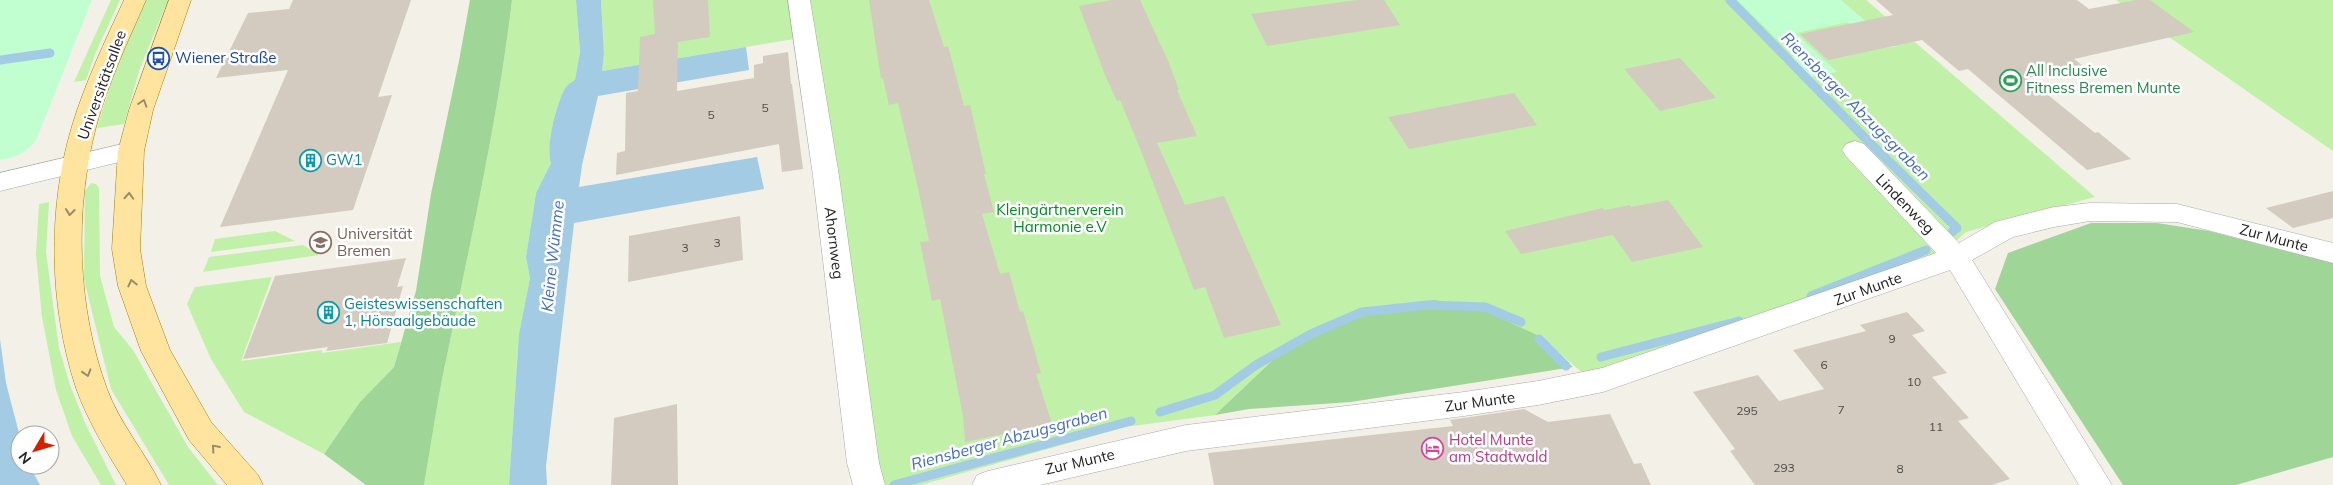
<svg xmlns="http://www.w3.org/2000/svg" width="2333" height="485" viewBox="0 0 2333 485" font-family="Mulish,sans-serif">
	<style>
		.grass { fill: #c1f0a8 }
		.forest { fill: #a0d598 }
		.park { fill: #c1ffd0 }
		.water { fill: #a3cbe4 }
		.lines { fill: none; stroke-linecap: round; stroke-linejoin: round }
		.stream { stroke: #a3cbe4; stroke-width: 9 }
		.building { fill: #d3cbbf }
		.minor-casing { stroke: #a8a8a8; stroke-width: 1 }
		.major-casing { stroke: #9e8200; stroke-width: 1 }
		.minor { fill: #fff; fill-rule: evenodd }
		.major { fill: #ffe49f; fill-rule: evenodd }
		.oneway { stroke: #9b8c66 }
		.labels { text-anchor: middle; stroke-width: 5; stroke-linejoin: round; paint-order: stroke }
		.number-label { font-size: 12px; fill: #4e4c48 }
		.transit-label { font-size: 15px; fill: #164399; stroke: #fff; text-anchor: start }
		.leisure-label { font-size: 15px; fill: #27864d; stroke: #fff; text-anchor: start }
		.street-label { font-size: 15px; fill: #212121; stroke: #fff }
		.culture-label { font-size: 15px; fill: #0d838f; stroke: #fff; text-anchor: start }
		.park-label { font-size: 15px; fill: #018821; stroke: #fff }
		.education-label { font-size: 15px; fill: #785e54; stroke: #fff; text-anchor: start }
		.hotel-label { font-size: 15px; fill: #b23c85; stroke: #fff; text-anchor: start }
		.water-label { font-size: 16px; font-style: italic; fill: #426cbc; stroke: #fff }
	</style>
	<rect width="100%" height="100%" fill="#f2f0e7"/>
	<path class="grass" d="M111 0H120L95 54 86 80 74 82Z
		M145 0H168L140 68 124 124 97 128 115 70Z
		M512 0H576L580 52 575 81C572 83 568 84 566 87 557 100 545 148 551 163L536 193 526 257 530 278 519 334 509 485H424C432 440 438 395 448 351 472 234 498 118 512 0Z
		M601 0H1866L2095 197 1966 232 1939 256 1585 375 1541 337 1277 356 1215 415 1125 427 921 485H882L812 36 602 71 604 54Z
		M2116 0H2333V151Z
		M91 183 96 184 99 188 100 276 114 327 133 350 188 447 218 485H169L111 389 84 279 85 191Z
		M49 202 46 252 59 348 70 385 86 425 116 485H101L72 436 56 390 42 317 36 254 39 204Z
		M275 231 295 241 211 252 215 239Z
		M303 245 319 255 203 272 209 257Z
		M272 277 241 361 322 350V353L401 342 394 367 360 402 324 454 244 412 211 359 187 304 195 287Z"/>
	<path class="forest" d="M470 0H512C498 118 472 234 448 351 438 395 432 440 424 485H366L324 454 360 402 394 367 416 291 431 194 459 61Z
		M2091 223H2157L2209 231 2333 263V457L2236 485H2123L1995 289 2008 253Z
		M1435 300 1479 308 1541 337 1573 367 1351 402 1249 409 1215 415 1277 356 1368 309Z"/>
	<path class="park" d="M0 0H92L37 138C29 152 16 158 0 160Z
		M1737 0H1841L1896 47 1880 48 1848 22 1796 33 1837 72 1806 78 1781 60 1794 56Z"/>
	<path class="water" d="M576 0H601L604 54 602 71 746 47 749 70 598 96 582 165 579 187 757 157 764 189 574 223 546 466 547 485H509L519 334 530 278 526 257 536 193 551 163C545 148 557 100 566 87 568 84 572 82 575 80L580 52Z
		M0 339 6 383 20 437V465H29L40 485H0Z"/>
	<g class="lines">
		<path class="stream" d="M1730 0 1863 136 1957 228 1952 232
			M0 60 50 53
			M1811 296 1926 250
			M1539 339 1566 366
			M1601 357 1739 321
			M1160 412 1215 395 1256 365 1311 334 1362 312 1428 305 1485 307 1521 322
			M894 485 1131 421"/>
	</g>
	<path class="building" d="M293 0H411L378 97 392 95 353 210 220 227 288 70 216 78 248 13 289 9Z
		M653 0H708L710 37 678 42 677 91 754 78V65L763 63V56L788 52 791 84H792L803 169 782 172 779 144 616 175 617 153 625 151 626 93 638 91 640 37 655 34Z
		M869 0H929L944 47 948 46 964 106 970 105 986 174H984L994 212 982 214 1000 274 1009 272 1020 312 1023 311 1041 373 1036 374 1052 424 965 442 963 416 940 299 932 301 920 242 929 241 918 188 898 103 889 105 883 78 881 79Z
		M1112 0H1140L1169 63 1179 90H1177L1197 136 1157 143 1185 205 1224 196 1281 325 1224 338 1205 287 1194 290 1139 146 1120 100 1117 101 1105 75 1079 6Z
		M1358 0H1384L1400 25 1267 46 1251 14Z
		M1876 0H2077L2089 9 2136 0H2150L2194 32 2074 59 2082 65 2027 78 2095 133 2098 132 2131 159 2087 170 1968 69 1959 71 1922 40 1828 60 1800 34 1893 15Z
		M1680 58 1716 98 1660 111 1624 69Z
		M1514 93 1537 125 1409 149 1388 117Z
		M2333 191V218L2293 228 2266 208Z
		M1668 200 1703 247 1632 262 1613 235 1521 254 1505 231 1603 208 1604 210 1630 205 1631 207Z
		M740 216 743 260 628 282 629 236Z
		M406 258 397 287 403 286 387 343 326 351 328 347 243 359 275 276Z
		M1907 312 1925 331 1912 335 1947 373 1932 377 1969 418 1958 421 2010 479 1992 485H1755L1730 451 1735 449 1693 392 1758 375 1779 401 1824 389 1793 350 1866 331 1860 325Z
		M677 404 678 485H611L614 418Z
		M1524 409 1548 422 1610 414 1634 464 1641 463 1651 485H1214L1208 453 1453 426 1450 420Z"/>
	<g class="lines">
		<defs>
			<path id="minor" d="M788 0H810L839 176 879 463 885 485H853L847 463 813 176Z
				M1855 141 1864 144 1959 243 1995 222 2054 207 2090 203 2177 204 2333 243V263L2177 222 2090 221 2054 227 2013 237 1972 260 2112 485H2079L1950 270 1603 392 1538 405 1464 416 1186 451 1040 485H972L977 475 988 471 1186 425 1464 392 1538 381 1602 368 1936 253 1846 156 1842 150 1846 144Z
				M131 142 140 145 144 151 140 157 0 191V173Z"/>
			<path id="major" d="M124 0H146C128 41 108 83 96 127 74 211 77 308 107 389 120 424 145 452 161 485H127C108 454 88 422 76 388 49 306 47 209 72 126 85 83 105 41 124 0Z
				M169 0H191L153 110 144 151 140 249 146 286 170 350 211 422 258 475 263 485H227L189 440 141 351 118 286 112 249 118 151 129 110Z"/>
		</defs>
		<use href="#minor" class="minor-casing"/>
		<use href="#major" class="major-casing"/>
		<use href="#minor" class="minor"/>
		<use href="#major" class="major"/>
	</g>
	<defs><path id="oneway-chevron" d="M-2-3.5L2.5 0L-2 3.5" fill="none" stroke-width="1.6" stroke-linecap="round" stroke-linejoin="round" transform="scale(1.25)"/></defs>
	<g class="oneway">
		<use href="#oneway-chevron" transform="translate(143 103) rotate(-72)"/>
		<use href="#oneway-chevron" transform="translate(129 196) rotate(-87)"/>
		<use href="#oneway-chevron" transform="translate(70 212) rotate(96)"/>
		<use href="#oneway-chevron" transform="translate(132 283) rotate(-103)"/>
		<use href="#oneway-chevron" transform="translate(87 373) rotate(73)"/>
		<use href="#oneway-chevron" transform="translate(215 448) rotate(-131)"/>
	</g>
	<defs>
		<symbol id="bus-ring" viewBox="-11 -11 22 22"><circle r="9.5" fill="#fff" stroke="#1a4fb4" stroke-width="1.5"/><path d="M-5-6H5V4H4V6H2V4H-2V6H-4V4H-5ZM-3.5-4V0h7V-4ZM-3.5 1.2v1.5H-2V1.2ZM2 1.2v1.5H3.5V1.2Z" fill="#1a4fb4"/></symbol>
		<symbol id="stadium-ring" viewBox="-11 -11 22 22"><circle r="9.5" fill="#fff" stroke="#2e9e5b" stroke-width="1.5"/><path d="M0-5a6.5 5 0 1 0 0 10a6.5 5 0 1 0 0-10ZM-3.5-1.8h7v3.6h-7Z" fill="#2e9e5b"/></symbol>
		<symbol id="building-ring" viewBox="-11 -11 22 22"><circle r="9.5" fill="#fff" stroke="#0f9aa8" stroke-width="1.5"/><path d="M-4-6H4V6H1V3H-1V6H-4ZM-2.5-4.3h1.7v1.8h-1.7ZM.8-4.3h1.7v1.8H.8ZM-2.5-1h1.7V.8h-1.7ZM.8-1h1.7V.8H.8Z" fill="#0f9aa8"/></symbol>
		<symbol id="university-ring" viewBox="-11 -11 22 22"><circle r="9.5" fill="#fff" stroke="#8d6e63" stroke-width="1.5"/><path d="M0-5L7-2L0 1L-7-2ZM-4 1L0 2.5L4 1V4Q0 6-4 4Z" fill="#8d6e63"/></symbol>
		<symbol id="hotel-ring" viewBox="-11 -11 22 22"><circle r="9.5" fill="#fff" stroke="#d1479c" stroke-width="1.5"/><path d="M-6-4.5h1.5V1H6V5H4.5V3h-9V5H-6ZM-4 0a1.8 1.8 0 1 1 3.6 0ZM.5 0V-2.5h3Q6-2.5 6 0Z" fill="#d1479c"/></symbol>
	</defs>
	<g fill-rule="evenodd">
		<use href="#bus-ring" x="146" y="46" width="25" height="25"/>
		<use href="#stadium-ring" x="1998" y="68" width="25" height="25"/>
		<use href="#building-ring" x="298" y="148" width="25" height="25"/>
		<use href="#university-ring" x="308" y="230" width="25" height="25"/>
		<use href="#building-ring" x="316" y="300" width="25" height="25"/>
		<use href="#hotel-ring" x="1420" y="436" width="25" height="25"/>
	</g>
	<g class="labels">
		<g class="number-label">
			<text x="765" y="112">5</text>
			<text x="711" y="119">5</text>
			<text x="717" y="247">3</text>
			<text x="685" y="252">3</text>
			<text x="1892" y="343">9</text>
			<text x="1824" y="369">6</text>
			<text x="1914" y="386">10</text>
			<text x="1841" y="414">7</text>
			<text x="1747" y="415">295</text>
			<text x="1936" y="431">11</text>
			<text x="1784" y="472">293</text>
			<text x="1900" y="473">8</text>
		</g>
		<g class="transit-label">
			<text x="175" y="63">Wiener Straße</text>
		</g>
		<g class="leisure-label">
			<text x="2026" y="76">All Inclusive<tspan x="2026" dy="17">Fitness Bremen Munte</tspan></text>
		</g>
		<g class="street-label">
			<text transform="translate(102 85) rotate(-70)" y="5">Universitätsallee</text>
			<text transform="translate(1905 204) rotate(46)" y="5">Lindenweg</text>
			<text transform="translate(2274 238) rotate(15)" y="5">Zur Munte</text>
			<text transform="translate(834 243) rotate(83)" y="5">Ahornweg</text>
			<text transform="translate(1868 289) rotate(-20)" y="5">Zur Munte</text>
			<text transform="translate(1480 402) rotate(-8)" y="5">Zur Munte</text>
			<text transform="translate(1080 462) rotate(-13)" y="5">Zur Munte</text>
		</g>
		<g class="culture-label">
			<text x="326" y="165">GW1</text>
			<text x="344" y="309">Geisteswissenschaften<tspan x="344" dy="17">1, Hörsaalgebäude</tspan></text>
		</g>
		<g class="park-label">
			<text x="1060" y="215">Kleingärtnerverein<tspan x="1060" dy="17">Harmonie e.V</tspan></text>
		</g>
		<g class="education-label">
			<text x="337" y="239">Universität<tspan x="337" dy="17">Bremen</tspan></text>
		</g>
		<g class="hotel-label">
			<text x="1449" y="445">Hotel Munte<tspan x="1449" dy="17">am Stadtwald</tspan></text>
		</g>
		<g class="water-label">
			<text transform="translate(1856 106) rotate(45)" y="6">Riensberger Abzugsgraben</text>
			<text transform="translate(552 256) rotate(-84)" y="6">Kleine Wümme</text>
			<text transform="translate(1009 438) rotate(-15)" y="6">Riensberger Abzugsgraben</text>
		</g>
	</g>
	<g transform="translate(35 450) rotate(232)"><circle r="24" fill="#ffffff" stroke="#a6a6a6"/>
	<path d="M0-4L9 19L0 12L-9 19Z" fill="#d22100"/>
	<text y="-8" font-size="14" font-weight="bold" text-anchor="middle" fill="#212121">N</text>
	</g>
</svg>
